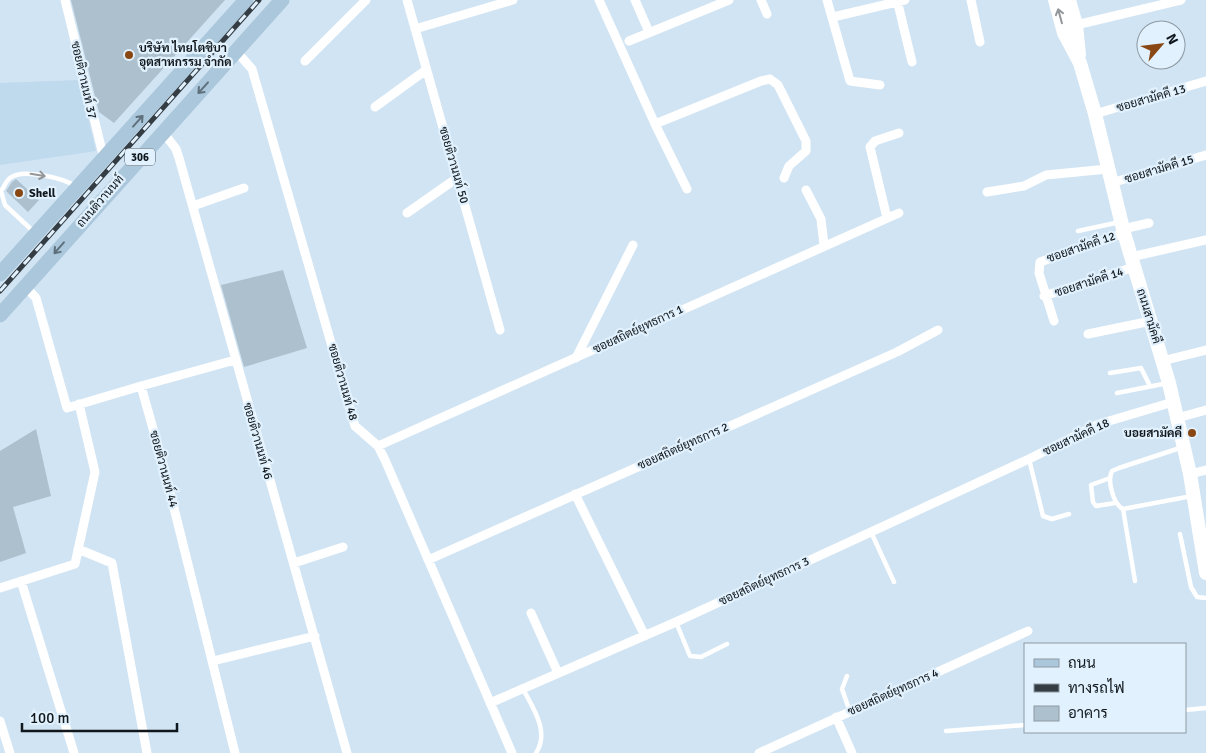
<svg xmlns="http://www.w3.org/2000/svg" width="1206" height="753" viewBox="0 0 1206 753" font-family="Signika,Sarabun,sans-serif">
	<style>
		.built { fill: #bfd9ed }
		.building { fill: #adc0ce }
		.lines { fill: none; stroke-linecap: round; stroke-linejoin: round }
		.lane { stroke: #fff; stroke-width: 4.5 }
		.street { stroke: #fff; stroke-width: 9 }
		.secondary { stroke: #fff; stroke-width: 14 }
		.primary { stroke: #abc7db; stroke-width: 15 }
		.rail-casing { stroke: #343d44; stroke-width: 5 }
		.rail { stroke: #e1f1fd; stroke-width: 3; stroke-dasharray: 9; stroke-linecap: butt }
		.oneway { stroke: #949799 }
		.oneway2 { stroke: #5e707c }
		.poi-dot { fill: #884713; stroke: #e1f1fd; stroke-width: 2 }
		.labels { text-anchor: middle; stroke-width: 4.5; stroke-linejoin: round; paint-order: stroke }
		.shield { fill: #e1f1fd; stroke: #4f5960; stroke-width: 1 }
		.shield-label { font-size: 11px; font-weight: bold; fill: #11181d }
		.poi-label { font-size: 12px; font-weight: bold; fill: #11181d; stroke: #e1f1fd; text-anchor: start }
		.street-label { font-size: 12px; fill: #11181d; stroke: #e1f1fd }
	</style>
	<rect width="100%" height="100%" fill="#d1e4f3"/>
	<path class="built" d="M79 80 96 151 0 165V83Z"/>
	<path class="building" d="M71 0H225L114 123 99 112Z
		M16 179 39 200 28 212 6 191 12 182Z
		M283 270 307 348 244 367 221 285Z
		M36 429 51 496 13 507 26 553 0 562V451Z"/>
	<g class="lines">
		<path class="lane" d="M1078 231 1120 222
			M35 233 5 205 1 191C4 187 6 181 10 178 22 168 63 178 75 186
			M1110 373 1141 368 1150 386
			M1117 393 1168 383
			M1183 447 1119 468 1112 471C1107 480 1113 504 1123 509L1192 496
			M1029 459 1043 516 1052 519 1069 514
			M1110 478 1091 485 1093 502 1096 506 1115 503
			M1123 509 1135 581
			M871 532 894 582
			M1180 534 1191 587 1197 597 1206 598
			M676 622 690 656 701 657 727 644
			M847 676 842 689 850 712
			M523 689C533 708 550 732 536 753
			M1185 710 1206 708
			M946 731 1025 725"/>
		<path class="street" d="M65 0 104 159
			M407 0 500 330
			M599 0 655 124 687 189
			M635 0 649 32
			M761 0 767 14
			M827 0 850 81 880 85
			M897 0 912 62
			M971 0 980 42
			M833 17 905 0
			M1076 25 1181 0
			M415 29 513 0
			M629 41 729 0
			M236 51 252 69 355 426 378 446 385 460 512 753
			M305 61 366 0
			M375 107 426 70
			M1095 114 1206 81
			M655 124 761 81 770 79 778 85 806 141V151L789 166 784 178
			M163 132 176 149 179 158 347 753
			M1111 183 1206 155
			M806 190 821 219 824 245
			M987 192 1024 186 1046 175 1108 169
			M193 206 244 188
			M407 213 457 178
			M887 218 870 147 875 141 899 133
			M1123 229 1149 223
			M1131 257 1206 240
			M25 286 36 298 67 408 141 386 163 464 235 753
			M1044 296 1134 267
			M1054 321 1039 273 1040 262 1124 233
			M1088 334 1151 321
			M576 358 633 245
			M1162 361 1206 350
			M141 386 235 360
			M1177 418 1206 410
			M378 446 899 213
			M1190 474 1206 470
			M575 494 645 636
			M78 549 112 563 147 753
			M428 560 897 352 938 330
			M294 563 343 547
			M21 581 74 753
			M0 588 75 564 95 472 79 404
			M531 613 558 673
			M213 661 315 636
			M490 703 676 622 1029 459 1099 424 1173 402
			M836 717 852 753
			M0 721 10 753
			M759 753 1028 631"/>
		<path class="secondary" d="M1055 0 1064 33 1080 63 1095 114 1124 233 1169 383 1190 474 1206 573
			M1069 0 1076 25 1079 55"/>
		<path class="primary" d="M0 274 246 0
			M0 315 282 0"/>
		<defs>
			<path id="rail" d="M0 291 259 0"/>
		</defs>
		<use href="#rail" class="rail-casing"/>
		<use href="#rail" class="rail"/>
	</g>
	<defs><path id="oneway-shaft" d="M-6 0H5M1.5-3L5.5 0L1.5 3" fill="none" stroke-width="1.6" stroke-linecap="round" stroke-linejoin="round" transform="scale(1.25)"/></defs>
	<g class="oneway">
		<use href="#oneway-shaft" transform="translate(1060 16) rotate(-105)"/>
		<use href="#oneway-shaft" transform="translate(38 175) rotate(9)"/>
	</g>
	<g class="oneway2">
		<use href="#oneway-shaft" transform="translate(203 88) rotate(132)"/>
		<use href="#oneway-shaft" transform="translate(138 121) rotate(-48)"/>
		<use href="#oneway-shaft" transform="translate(59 248) rotate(131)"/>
	</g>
	<g class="poi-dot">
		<circle cx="129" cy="55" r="5"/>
		<circle cx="19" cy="193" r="5"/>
		<circle cx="1192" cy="433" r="5"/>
	</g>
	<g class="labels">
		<rect class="shield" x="125" y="148.5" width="30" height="17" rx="4"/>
		<g class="shield-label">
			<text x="140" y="161">306</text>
		</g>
		<g class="poi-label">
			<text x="139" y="52">บริษัท ไทยโตชิบา<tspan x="139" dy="14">อุตสาหกรรม จำกัด</tspan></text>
			<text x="29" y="197">Shell</text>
			<text x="1182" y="437" text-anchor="end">บอยสามัคคี</text>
		</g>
		<g class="street-label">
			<text transform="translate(84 80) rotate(77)" y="4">ซอยติวานนท์ 37</text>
			<text transform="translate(1151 98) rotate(-16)" y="4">ซอยสามัคคี 13</text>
			<text transform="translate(454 165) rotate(74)" y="4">ซอยติวานนท์ 50</text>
			<text transform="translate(1159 169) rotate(-17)" y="4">ซอยสามัคคี 15</text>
			<text transform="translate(100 201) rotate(-49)" y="4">ถนนติวานนท์</text>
			<text transform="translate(1081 247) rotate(-19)" y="4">ซอยสามัคคี 12</text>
			<text transform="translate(1089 282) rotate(-18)" y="4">ซอยสามัคคี 14</text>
			<text transform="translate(1149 316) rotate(73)" y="4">ถนนสามัคคี</text>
			<text transform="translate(638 329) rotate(-25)" y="4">ซอยสถิตย์ยุทธการ 1</text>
			<text transform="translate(343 382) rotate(74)" y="4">ซอยติวานนท์ 48</text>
			<text transform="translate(1076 437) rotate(-25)" y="4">ซอยสามัคคี 18</text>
			<text transform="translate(258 441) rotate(74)" y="4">ซอยติวานนท์ 46</text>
			<text transform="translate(683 446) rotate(-24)" y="4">ซอยสถิตย์ยุทธการ 2</text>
			<text transform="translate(164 469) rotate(75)" y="4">ซอยติวานนท์ 44</text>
			<text transform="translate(764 581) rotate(-25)" y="4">ซอยสถิตย์ยุทธการ 3</text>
			<text transform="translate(893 692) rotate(-24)" y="4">ซอยสถิตย์ยุทธการ 4</text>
		</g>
	</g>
	<rect x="1024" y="643" width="162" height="90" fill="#e1f1fd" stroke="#8e9aa3"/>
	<rect x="1034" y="659" width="25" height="8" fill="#abc7db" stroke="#8e9aa3"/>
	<text x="1068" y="668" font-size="15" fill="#11181d">ถนน</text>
	<rect x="1034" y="684" width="25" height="8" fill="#343d44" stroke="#8e9aa3"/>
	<text x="1068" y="693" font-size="15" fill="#11181d">ทางรถไฟ</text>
	<rect x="1034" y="706" width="25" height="15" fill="#adc0ce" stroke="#8e9aa3"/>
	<text x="1068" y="718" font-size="15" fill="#11181d">อาคาร</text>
	<g transform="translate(1161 45) rotate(62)"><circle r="24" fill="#e1f1fd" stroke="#8e9aa3"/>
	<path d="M0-4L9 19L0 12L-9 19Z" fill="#884713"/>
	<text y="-8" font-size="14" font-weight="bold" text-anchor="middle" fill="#11181d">N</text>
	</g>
	<path d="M22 723v8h155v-8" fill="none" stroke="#11181d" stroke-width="2.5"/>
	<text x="30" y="723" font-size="15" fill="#11181d" stroke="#e1f1fd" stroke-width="4" paint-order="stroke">100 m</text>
</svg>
